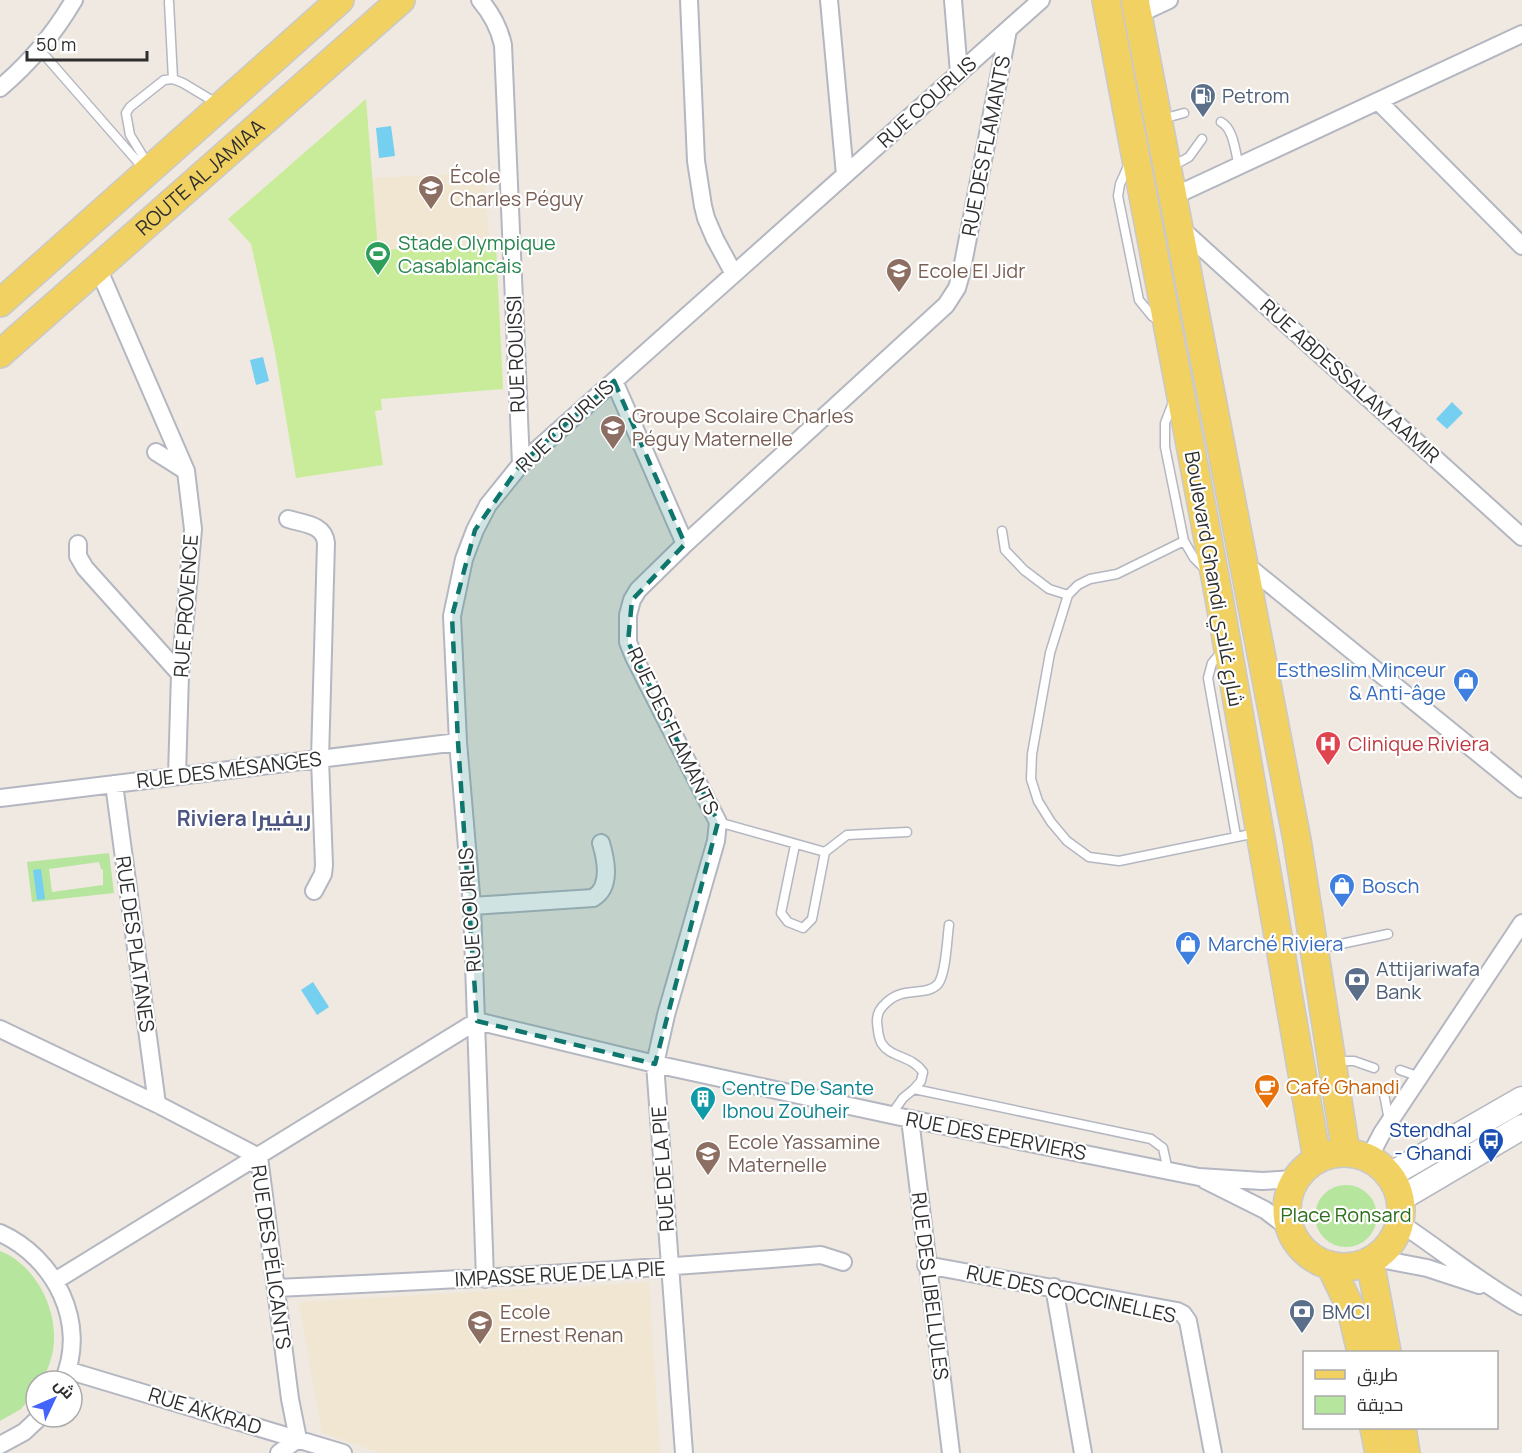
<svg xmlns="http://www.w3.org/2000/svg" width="1522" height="1453" viewBox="0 0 1522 1453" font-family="Manrope,Cairo,sans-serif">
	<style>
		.education { fill: #f0e6d1 }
		.green { fill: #b6e59e; fill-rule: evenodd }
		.pitch { fill: #c9ec9a }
		.water { fill: #75cff0 }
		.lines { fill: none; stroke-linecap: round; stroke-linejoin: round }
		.service-casing { stroke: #b4b7c1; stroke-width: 11 }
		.minor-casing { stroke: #b4b7c1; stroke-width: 20 }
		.secondary-casing { stroke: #b4b7c1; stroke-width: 27 }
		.primary-casing { stroke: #c9c9c9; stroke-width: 30 }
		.service { stroke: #fff; stroke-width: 8 }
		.minor { stroke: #fff; stroke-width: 16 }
		.secondary { stroke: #fff; stroke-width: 24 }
		.primary { stroke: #f2d163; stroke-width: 27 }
		.marked { fill: #0f766e; fill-opacity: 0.2; stroke: #0f766e; stroke-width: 4.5; stroke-dasharray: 12 8; stroke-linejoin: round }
		.labels { text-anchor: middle; stroke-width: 4.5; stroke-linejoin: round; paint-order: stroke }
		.service-label { font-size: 20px; fill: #4e5e75; stroke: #fff; text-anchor: start }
		.street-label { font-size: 20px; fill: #2e2e2e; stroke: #fff }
		.education-label { font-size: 20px; fill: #785e54; stroke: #fff; text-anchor: start }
		.leisure-label { font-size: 20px; fill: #27864d; stroke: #fff; text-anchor: start }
		.shop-label { font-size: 20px; fill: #366cbe; stroke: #fff; text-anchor: start }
		.health-label { font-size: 20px; fill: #be3a42; stroke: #fff; text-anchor: start }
		.food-label { font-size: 20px; fill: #c56008; stroke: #fff; text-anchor: start }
		.culture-label { font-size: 20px; fill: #0d838f; stroke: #fff; text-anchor: start }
		.transit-label { font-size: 20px; fill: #164399; stroke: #fff; text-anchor: end }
		.park-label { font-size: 20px; fill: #2c6e1b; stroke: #fff }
		.neighbourhood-label { font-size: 21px; font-weight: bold; fill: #4d5680; stroke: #fff }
	</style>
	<rect width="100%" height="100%" fill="#efe9e1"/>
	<path class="education" d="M485 173 489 244 377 250 373 178Z
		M649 1282 660 1453H381L322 1433 299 1302Z"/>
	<path class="green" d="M109 853 114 893 32 902 27 862ZM99 862 101 869 103 870V885L52 892 49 869Z
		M1315 1216a31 31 0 1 1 62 0a31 31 0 1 1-62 0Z
		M0 1251C39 1266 63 1319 51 1359 49 1367 45 1374 42 1381H36V1391L21 1409 0 1421Z"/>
	<path class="pitch" d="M366 99 378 250 496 244 503 389 381 399 382 410 375 411 383 465 296 478 274 347 251 244 228 219Z"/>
	<path class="water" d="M391 126 395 156 379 158 376 128Z
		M263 357 269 381 256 385 250 360Z
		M1452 402 1463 413 1447 429 1436 419Z
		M41 869 45 899 37 900 33 870Z
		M313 982 329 1007 317 1015 301 990Z"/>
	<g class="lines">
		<defs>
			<path id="service" d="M169 2 173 79
				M40 50 144 169
				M1162 119 1184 113
				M1221 122C1234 129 1235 152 1239 166
				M1129 164 1120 184 1118 196 1139 300 1152 316 1160 321
				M149 166 130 135 126 113 130 107 164 80 173 79 183 83 218 104
				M1171 167 1189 157 1202 139
				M1174 400 1165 423V447L1184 541 1194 558 1205 569
				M1002 531 1005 550 1024 570 1049 589 1068 595
				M1184 541 1117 574 1090 579 1078 585 1068 595 1050 653 1032 754 1031 779 1038 801 1051 822 1067 841 1089 857 1119 861 1256 833
				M1223 650 1212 663 1208 678 1236 836
				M718 822 825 852 812 919 803 928 788 922 781 913 795 845
				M825 852 847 835 907 832
				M1317 949 1388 934
				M1334 1061H1354L1374 1068
				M1400 1070 1420 1077
				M914 1089 921 1081 923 1072C911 1055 891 1058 882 1044 878 1038 878 1030 877 1022 877 1013 880 1008 887 1002 904 986 926 997 938 984 946 974 947 939 949 925
				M1383 1089 1389 1120
				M891 1115 903 1098 914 1089 1151 1139 1163 1148 1168 1171"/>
			<path id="minor" d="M480 0C492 14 499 27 503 45L521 464
				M689 0 696 161 703 206 706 218 715 239 734 274
				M829 0 845 175
				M953 0 959 73
				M1137 15 1169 0
				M0 88C30 63 54 34 74 0
				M1378 101 1522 246
				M1172 197 1522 34
				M1178 226 1522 537
				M98 268 186 471 193 529 180 674 177 776
				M614 381 685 544
				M156 452 186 471
				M288 519C304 524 324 524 326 543L320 759 324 865 323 874 314 891
				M78 544V556L85 568 180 674
				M1244 563 1522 789
				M114 784 157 1104
				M0 798 458 742
				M472 906 593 898C612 887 606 860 601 843
				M0 1029 157 1104 259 1157 290 1399 298 1439 279 1453
				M910 1119 951 1453
				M1369 1158 1382 1133 1522 923
				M1205 1180 1265 1210 1290 1229
				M1400 1223C1441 1250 1479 1282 1522 1306
				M0 1233C54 1257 89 1323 63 1381
				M1375 1258 1427 1268 1479 1285
				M926 1265 1177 1311 1183 1314 1188 1321 1213 1453
				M485 1279 472 906 458 742 452 616 464 559 475 530 488 505 521 464 1041 0
				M55 1281 477 1021 655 1064 910 1119 1199 1177 1262 1181 1295 1179
				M1054 1287 1083 1453
				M276 1288C458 1280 639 1270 821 1255L843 1262
				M67 1370 343 1453
				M0 1445 24 1432 40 1417
				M684 1453 655 1064 666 1015 716 841 718 822 634 657 628 642V615L632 600 638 590 685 544 946 305 957 288 961 274 1008 30"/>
			<path id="secondary" d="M1390 1175 1522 1099
				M1400 1199 1522 1127"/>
			<g id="primary">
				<path d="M1106 0 1219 598 1317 1159"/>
				<path d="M1135 0 1297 840 1346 1152"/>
				<path d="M0 303 340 0"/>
				<path id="s1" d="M0 354 401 0"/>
				<circle cx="1344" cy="1210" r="57"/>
				<path d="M1370 1261 1387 1352"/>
				<path d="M1330 1265 1351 1309 1361 1352"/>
				<path d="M1374 1428 1379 1453"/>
				<path d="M1402 1428 1406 1453"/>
			</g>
		</defs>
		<use href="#service" class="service-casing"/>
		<use href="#minor" class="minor-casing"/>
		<use href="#secondary" class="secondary-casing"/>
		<use href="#primary" class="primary-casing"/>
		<use href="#service" class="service"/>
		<use href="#minor" class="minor"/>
		<use href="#secondary" class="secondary"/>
		<use href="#primary" class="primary"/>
	</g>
	<path class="marked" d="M614 381 685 544 632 600 628 642 718 822 655 1064 477 1021 458 742 452 616 475 530 521 464Z"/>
	<defs>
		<symbol id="fuel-pin" viewBox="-11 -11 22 30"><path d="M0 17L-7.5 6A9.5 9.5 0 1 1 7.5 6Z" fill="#5c6f8a" stroke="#fff"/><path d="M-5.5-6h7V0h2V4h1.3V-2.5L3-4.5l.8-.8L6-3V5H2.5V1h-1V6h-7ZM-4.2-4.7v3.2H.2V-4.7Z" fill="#fff"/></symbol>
		<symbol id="school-pin" viewBox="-11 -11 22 30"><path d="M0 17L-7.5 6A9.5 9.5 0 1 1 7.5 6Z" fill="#8d6e63" stroke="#fff"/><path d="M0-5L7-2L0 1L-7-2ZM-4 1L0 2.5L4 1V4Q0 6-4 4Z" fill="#fff"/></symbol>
		<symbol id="stadium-pin" viewBox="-11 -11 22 30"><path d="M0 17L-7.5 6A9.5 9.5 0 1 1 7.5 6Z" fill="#2e9e5b" stroke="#fff"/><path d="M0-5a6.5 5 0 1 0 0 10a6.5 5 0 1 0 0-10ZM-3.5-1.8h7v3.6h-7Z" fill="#fff"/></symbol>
		<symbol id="shop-pin" viewBox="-11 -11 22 30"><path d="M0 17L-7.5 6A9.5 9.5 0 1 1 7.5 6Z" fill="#3f7fe0" stroke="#fff"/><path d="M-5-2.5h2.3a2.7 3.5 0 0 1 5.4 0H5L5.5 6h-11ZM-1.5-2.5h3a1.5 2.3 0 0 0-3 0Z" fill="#fff"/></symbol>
		<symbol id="hospital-pin" viewBox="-11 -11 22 30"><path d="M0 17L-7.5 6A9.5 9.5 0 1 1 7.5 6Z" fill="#e0444e" stroke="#fff"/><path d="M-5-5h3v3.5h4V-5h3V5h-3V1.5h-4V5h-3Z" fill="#fff"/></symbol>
		<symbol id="bank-pin" viewBox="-11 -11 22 30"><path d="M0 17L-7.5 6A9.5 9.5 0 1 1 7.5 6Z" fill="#5c6f8a" stroke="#fff"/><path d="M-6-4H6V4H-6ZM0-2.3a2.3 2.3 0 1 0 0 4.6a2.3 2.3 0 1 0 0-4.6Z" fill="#fff"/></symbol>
		<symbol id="cafe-pin" viewBox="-11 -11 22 30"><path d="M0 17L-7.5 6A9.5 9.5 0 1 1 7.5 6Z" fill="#e8710a" stroke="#fff"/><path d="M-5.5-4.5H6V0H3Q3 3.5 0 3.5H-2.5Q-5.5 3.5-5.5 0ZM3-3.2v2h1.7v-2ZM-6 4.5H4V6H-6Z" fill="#fff"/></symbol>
		<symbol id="building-pin" viewBox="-11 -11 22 30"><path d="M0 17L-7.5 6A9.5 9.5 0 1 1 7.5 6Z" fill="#0f9aa8" stroke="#fff"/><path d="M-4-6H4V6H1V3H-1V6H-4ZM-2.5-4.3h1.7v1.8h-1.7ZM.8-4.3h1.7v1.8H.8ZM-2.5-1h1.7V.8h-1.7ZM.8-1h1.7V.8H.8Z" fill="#fff"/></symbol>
		<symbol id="bus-pin" viewBox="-11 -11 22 30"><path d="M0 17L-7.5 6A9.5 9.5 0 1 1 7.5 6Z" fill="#1a4fb4" stroke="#fff"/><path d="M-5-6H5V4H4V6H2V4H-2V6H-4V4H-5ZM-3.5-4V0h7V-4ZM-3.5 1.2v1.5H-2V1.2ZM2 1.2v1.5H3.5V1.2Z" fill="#fff"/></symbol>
	</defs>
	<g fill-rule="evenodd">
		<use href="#fuel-pin" x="1188" y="81" width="30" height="40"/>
		<use href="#school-pin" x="416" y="173" width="30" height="40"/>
		<use href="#stadium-pin" x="363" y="239" width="30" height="40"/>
		<use href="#school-pin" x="884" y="256" width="30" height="40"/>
		<use href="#school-pin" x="598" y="413" width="30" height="40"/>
		<use href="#shop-pin" x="1451" y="666" width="30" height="40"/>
		<use href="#hospital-pin" x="1313" y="729" width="30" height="40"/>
		<use href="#shop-pin" x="1327" y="871" width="30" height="40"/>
		<use href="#shop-pin" x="1173" y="929" width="30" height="40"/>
		<use href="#bank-pin" x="1342" y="965" width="30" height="40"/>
		<use href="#cafe-pin" x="1252" y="1072" width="30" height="40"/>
		<use href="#building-pin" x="688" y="1084" width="30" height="40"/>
		<use href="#bus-pin" x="1476" y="1126" width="30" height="40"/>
		<use href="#school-pin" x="693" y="1139" width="30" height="40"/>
		<use href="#bank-pin" x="1287" y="1297" width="30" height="40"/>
		<use href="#school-pin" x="465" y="1308" width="30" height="40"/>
	</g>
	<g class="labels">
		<g class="service-label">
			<text x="1222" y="103">Petrom</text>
			<text x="1376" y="976">Attijariwafa<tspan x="1376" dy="23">Bank</tspan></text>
			<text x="1322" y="1319">BMCI</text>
		</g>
		<g class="street-label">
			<text transform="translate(927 102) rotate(-42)" y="7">RUE COURLIS</text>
			<text transform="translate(986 146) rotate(-79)" y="7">RUE DES FLAMANTS</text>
			<text dy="7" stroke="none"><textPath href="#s1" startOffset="267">ROUTE AL JAMIAA</textPath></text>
			<text transform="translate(516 354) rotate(-92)" y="7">RUE ROUISSI</text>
			<text transform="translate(1350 381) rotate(42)" y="7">RUE ABDESSALAM AAMIR</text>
			<text transform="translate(565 426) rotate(-43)" y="7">RUE COURLIS</text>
			<text transform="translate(1214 579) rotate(80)" y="7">Boulevard Ghandi شارع غاندي</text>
			<text transform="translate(186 606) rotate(-86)" y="7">RUE PROVENCE</text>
			<text transform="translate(673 731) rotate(64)" y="7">RUE DES FLAMANTS</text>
			<text transform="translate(229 770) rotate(-7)" y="7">RUE DES MÉSANGES</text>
			<text transform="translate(470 910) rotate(-94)" y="7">RUE COURLIS</text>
			<text transform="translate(135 944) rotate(82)" y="7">RUE DES PLATANES</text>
			<text transform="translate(996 1136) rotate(11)" y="7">RUE DES EPERVIERS</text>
			<text transform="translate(663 1169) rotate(-94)" y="7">RUE DE LA PIE</text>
			<text transform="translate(271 1257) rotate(82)" y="7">RUE DES PÉLICANTS</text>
			<text transform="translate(560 1274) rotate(-3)" y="7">IMPASSE RUE DE LA PIE</text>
			<text transform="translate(930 1286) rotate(83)" y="7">RUE DES LIBELLULES</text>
			<text transform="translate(1071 1294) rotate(12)" y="7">RUE DES COCCINELLES</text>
			<text transform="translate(205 1411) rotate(17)" y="7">RUE AKKRAD</text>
		</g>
		<g class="education-label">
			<text x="450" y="183">École<tspan x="450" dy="23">Charles Péguy</tspan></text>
			<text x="918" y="278">Ecole El Jidr</text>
			<text x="632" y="423">Groupe Scolaire Charles<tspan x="632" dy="23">Péguy Maternelle</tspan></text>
			<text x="728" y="1149">Ecole Yassamine<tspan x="728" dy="23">Maternelle</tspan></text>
			<text x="500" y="1319">Ecole<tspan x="500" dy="23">Ernest Renan</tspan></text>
		</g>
		<g class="leisure-label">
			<text x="398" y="250">Stade Olympique<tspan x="398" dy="23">Casablancais</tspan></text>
		</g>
		<g class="shop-label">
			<text x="1446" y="677" text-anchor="end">Estheslim Minceur<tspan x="1446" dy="23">&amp; Anti-âge</tspan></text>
			<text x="1362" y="893">Bosch</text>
			<text x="1208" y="951">Marché Riviera</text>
		</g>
		<g class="health-label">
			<text x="1348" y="751">Clinique Riviera</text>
		</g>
		<g class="food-label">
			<text x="1286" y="1094">Café Ghandi</text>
		</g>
		<g class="culture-label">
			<text x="722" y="1095">Centre De Sante<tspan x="722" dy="23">Ibnou Zouheir</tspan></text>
		</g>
		<g class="transit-label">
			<text x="1472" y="1137">Stendhal<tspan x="1472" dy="23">- Ghandi</tspan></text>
		</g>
		<g class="park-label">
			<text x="1346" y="1222">Place Ronsard</text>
		</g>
		<g class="neighbourhood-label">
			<text x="244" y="826">Riviera ريفييرا</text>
		</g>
	</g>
	<rect x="1303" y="1351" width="195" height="78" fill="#ffffff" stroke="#ababab" stroke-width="1.5"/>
	<rect x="1315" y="1370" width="30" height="9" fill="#f2d163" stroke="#ababab" stroke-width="1.5"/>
	<text x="1357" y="1381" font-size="18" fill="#2e2e2e">طريق</text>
	<rect x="1315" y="1396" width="30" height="18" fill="#b6e59e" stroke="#ababab" stroke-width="1.5"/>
	<text x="1357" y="1411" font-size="18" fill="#2e2e2e">حديقة</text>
	<g transform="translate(54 1399) rotate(46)"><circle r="28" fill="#ffffff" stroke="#ababab" stroke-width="1.5"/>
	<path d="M0-4.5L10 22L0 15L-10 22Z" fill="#4264fb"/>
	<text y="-9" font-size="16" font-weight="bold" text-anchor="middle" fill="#2e2e2e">ش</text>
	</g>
	<path d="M27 51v9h120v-9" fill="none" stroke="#2e2e2e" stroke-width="3"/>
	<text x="36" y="51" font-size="18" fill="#2e2e2e" stroke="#ffffff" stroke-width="4.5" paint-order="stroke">50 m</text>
</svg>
